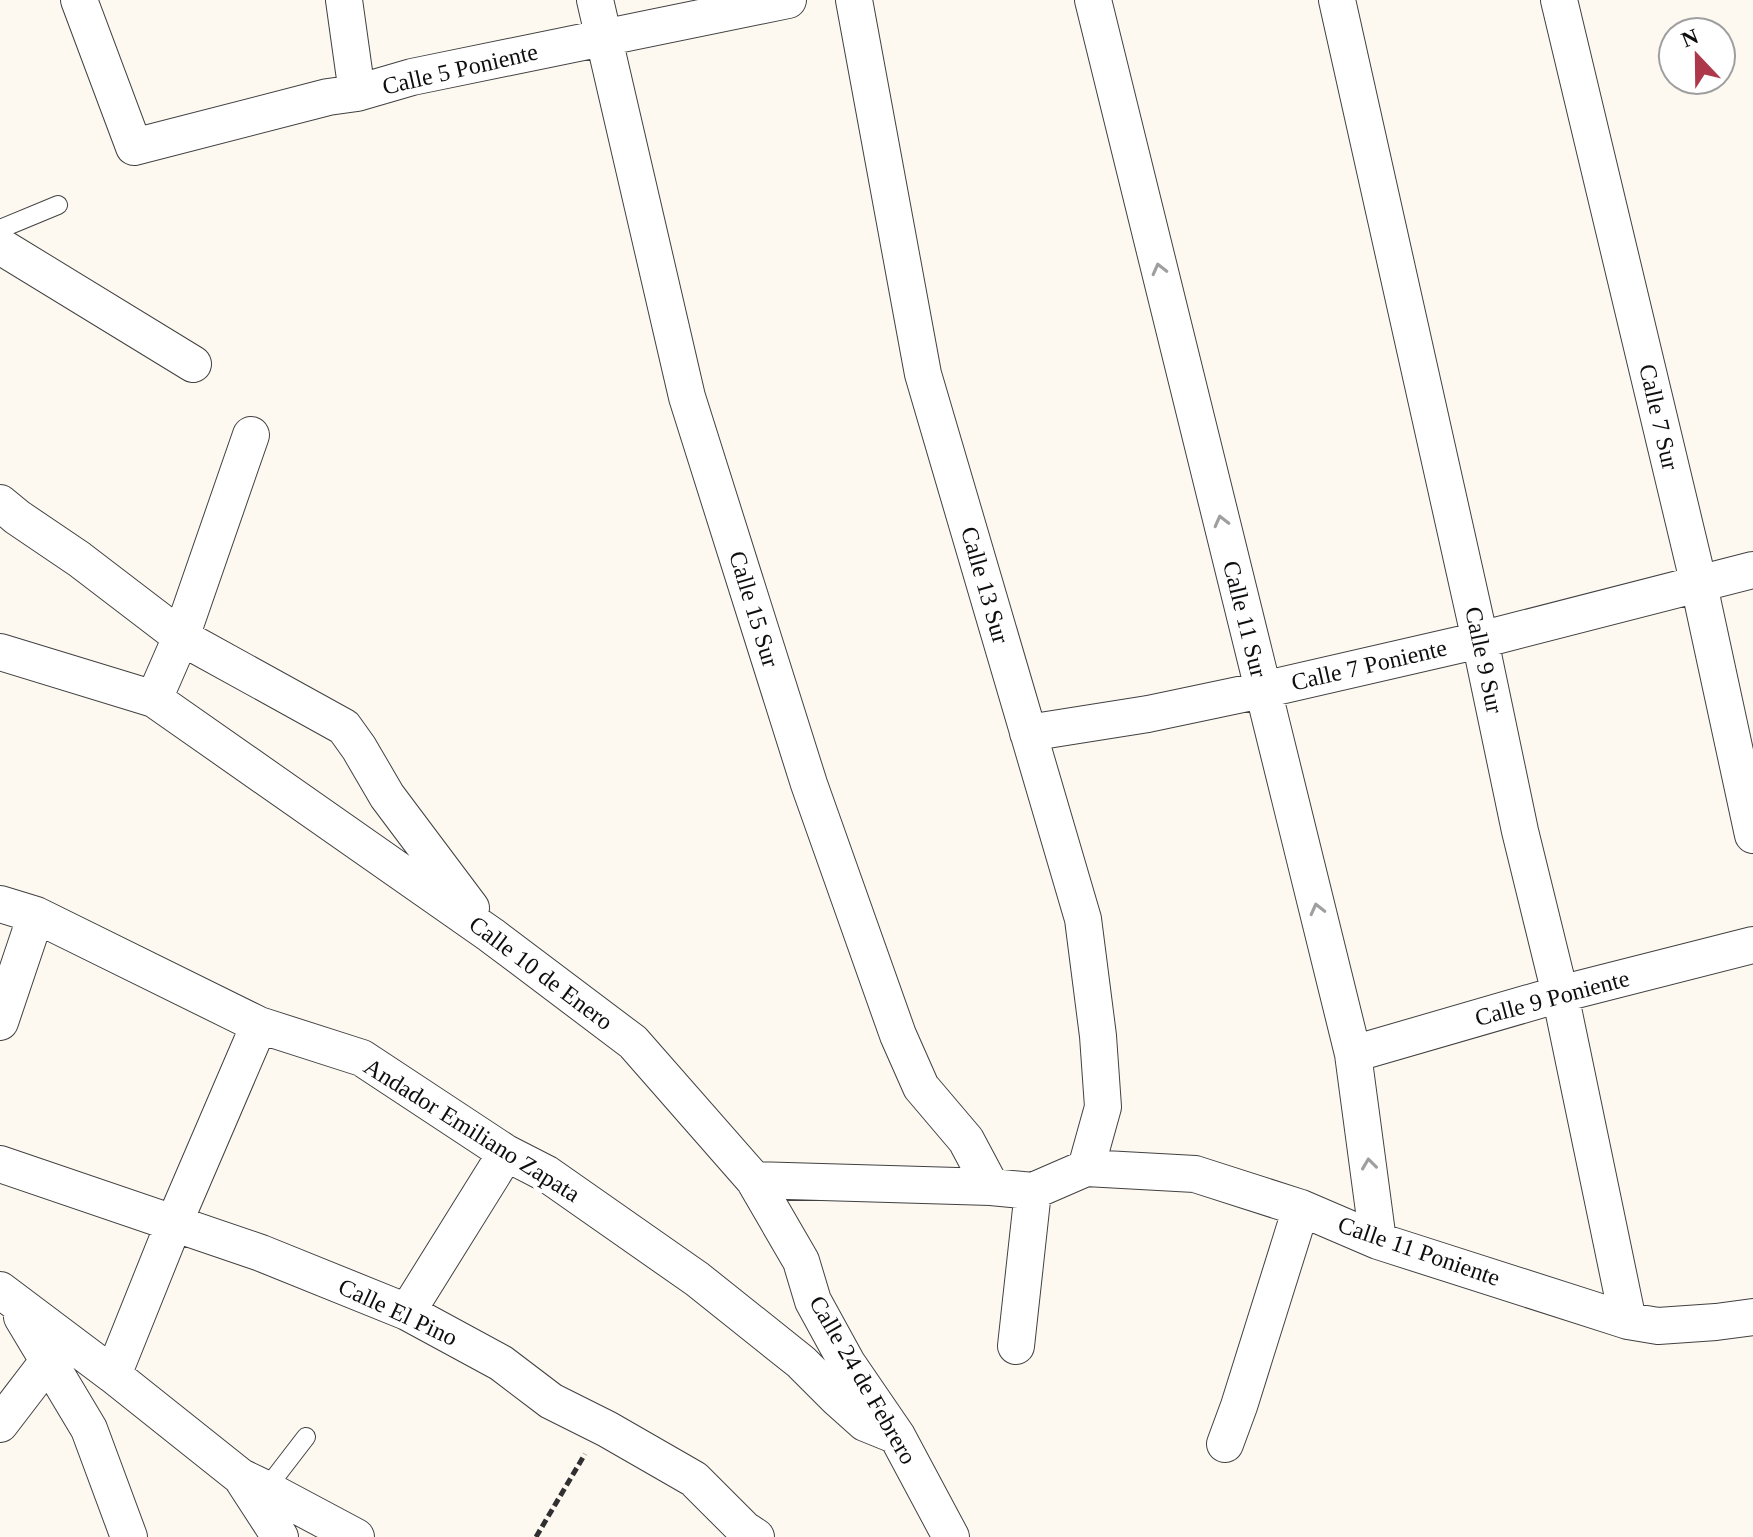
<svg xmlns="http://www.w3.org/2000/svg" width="1753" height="1537" viewBox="0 0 1753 1537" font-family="'Times New Roman',serif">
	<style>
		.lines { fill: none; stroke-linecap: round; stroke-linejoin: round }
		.lane-casing { stroke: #414141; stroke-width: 20 }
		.street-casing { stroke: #414141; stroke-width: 38 }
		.path { stroke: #303030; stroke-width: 5; stroke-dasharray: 8 4; stroke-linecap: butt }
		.lane { stroke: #fff; stroke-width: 18 }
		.street { stroke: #fff; stroke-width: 36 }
		.oneway { stroke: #9f9f9f }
		.labels { text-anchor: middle; stroke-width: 8; stroke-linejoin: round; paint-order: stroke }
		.street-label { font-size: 24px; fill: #0e0e0e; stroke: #fff }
	</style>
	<rect width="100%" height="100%" fill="#fdf9f1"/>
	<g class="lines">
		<defs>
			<path id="lane" d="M0 229 58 205
				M266 1489 306 1437"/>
			<path id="street" d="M79 0 134 147 328 97 357 93 412 77 788 0
				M344 0 357 93
				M595 0 687 397 809 784 898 1035 921 1087 966 1140 991 1187
				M854 0 923 374 1083 919 1098 1036 1103 1107 1086 1168
				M1093 0 1353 1054 1378 1241
				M1337 0 1480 640 1520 831 1560 994 1628 1321
				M1559 0 1699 585 1753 835
				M0 246 193 364
				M0 503 17 517 79 559 181 637 344 727 359 748 387 796 471 908
				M0 652 154 699 491 935 633 1042 754 1180 991 1187 1033 1191 1086 1168 1195 1174 1301 1208 1378 1241 1628 1321 1658 1326 1716 1322 1753 1317
				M154 699 181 637 251 435
				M1028 733 1148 714 1262 690 1480 640 1753 570
				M0 904 36 915 259 1025 362 1058 506 1153 547 1174 697 1279 801 1362 837 1398 865 1423 897 1436
				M0 1022 36 915
				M1353 1054 1560 994 1753 945
				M0 1164 261 1253 407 1312 501 1363 551 1401 607 1429 694 1479 744 1529 756 1537
				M754 1180 801 1261 813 1301 847 1363 897 1436 951 1537
				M0 1290 113 1375 241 1477 280 1537
				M407 1312 506 1153
				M22 1317 89 1429 129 1537
				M1016 1346 1033 1191
				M113 1375 174 1223 259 1025
				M0 1424 49 1360
				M1225 1444 1239 1406 1301 1208
				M241 1477 266 1489 356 1537"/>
		</defs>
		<use href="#lane" class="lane-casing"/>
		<use href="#street" class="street-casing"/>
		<path class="path" d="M536 1537 585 1454"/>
		<use href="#lane" class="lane"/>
		<use href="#street" class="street"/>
	</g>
	<defs><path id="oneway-chevron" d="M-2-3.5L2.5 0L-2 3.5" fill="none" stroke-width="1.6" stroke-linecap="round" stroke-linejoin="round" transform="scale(2)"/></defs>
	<g class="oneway">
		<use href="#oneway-chevron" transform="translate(1159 269) rotate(-104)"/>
		<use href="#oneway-chevron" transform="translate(1221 521) rotate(-104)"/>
		<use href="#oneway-chevron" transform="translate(1317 909) rotate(-104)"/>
		<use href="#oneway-chevron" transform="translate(1369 1164) rotate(-97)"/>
	</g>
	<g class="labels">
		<g class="street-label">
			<text transform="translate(460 69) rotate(-13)" y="8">Calle 5 Poniente</text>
			<text transform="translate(1659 417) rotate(77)" y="8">Calle 7 Sur</text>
			<text transform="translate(985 585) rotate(74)" y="8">Calle 13 Sur</text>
			<text transform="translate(754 609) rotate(73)" y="8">Calle 15 Sur</text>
			<text transform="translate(1245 619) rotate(76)" y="8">Calle 11 Sur</text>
			<text transform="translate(1484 660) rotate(78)" y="8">Calle 9 Sur</text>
			<text transform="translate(1369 665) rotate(-13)" y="8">Calle 7 Poniente</text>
			<text transform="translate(541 973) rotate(37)" y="8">Calle 10 de Enero</text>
			<text transform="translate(1552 998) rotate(-15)" y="8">Calle 9 Poniente</text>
			<text transform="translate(472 1130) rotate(32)" y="8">Andador Emiliano Zapata</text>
			<text transform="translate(1419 1251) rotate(19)" y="8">Calle 11 Poniente</text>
			<text transform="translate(398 1312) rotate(25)" y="8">Calle El Pino</text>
			<text transform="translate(863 1380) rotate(60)" y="8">Calle 24 de Febrero</text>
		</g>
	</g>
	<g transform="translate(1697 56) rotate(338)"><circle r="38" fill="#ffffff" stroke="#9f9f9f" stroke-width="2"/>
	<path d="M0-6L14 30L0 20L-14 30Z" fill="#ac384a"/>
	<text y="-12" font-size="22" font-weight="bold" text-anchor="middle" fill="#0e0e0e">N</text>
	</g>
</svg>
